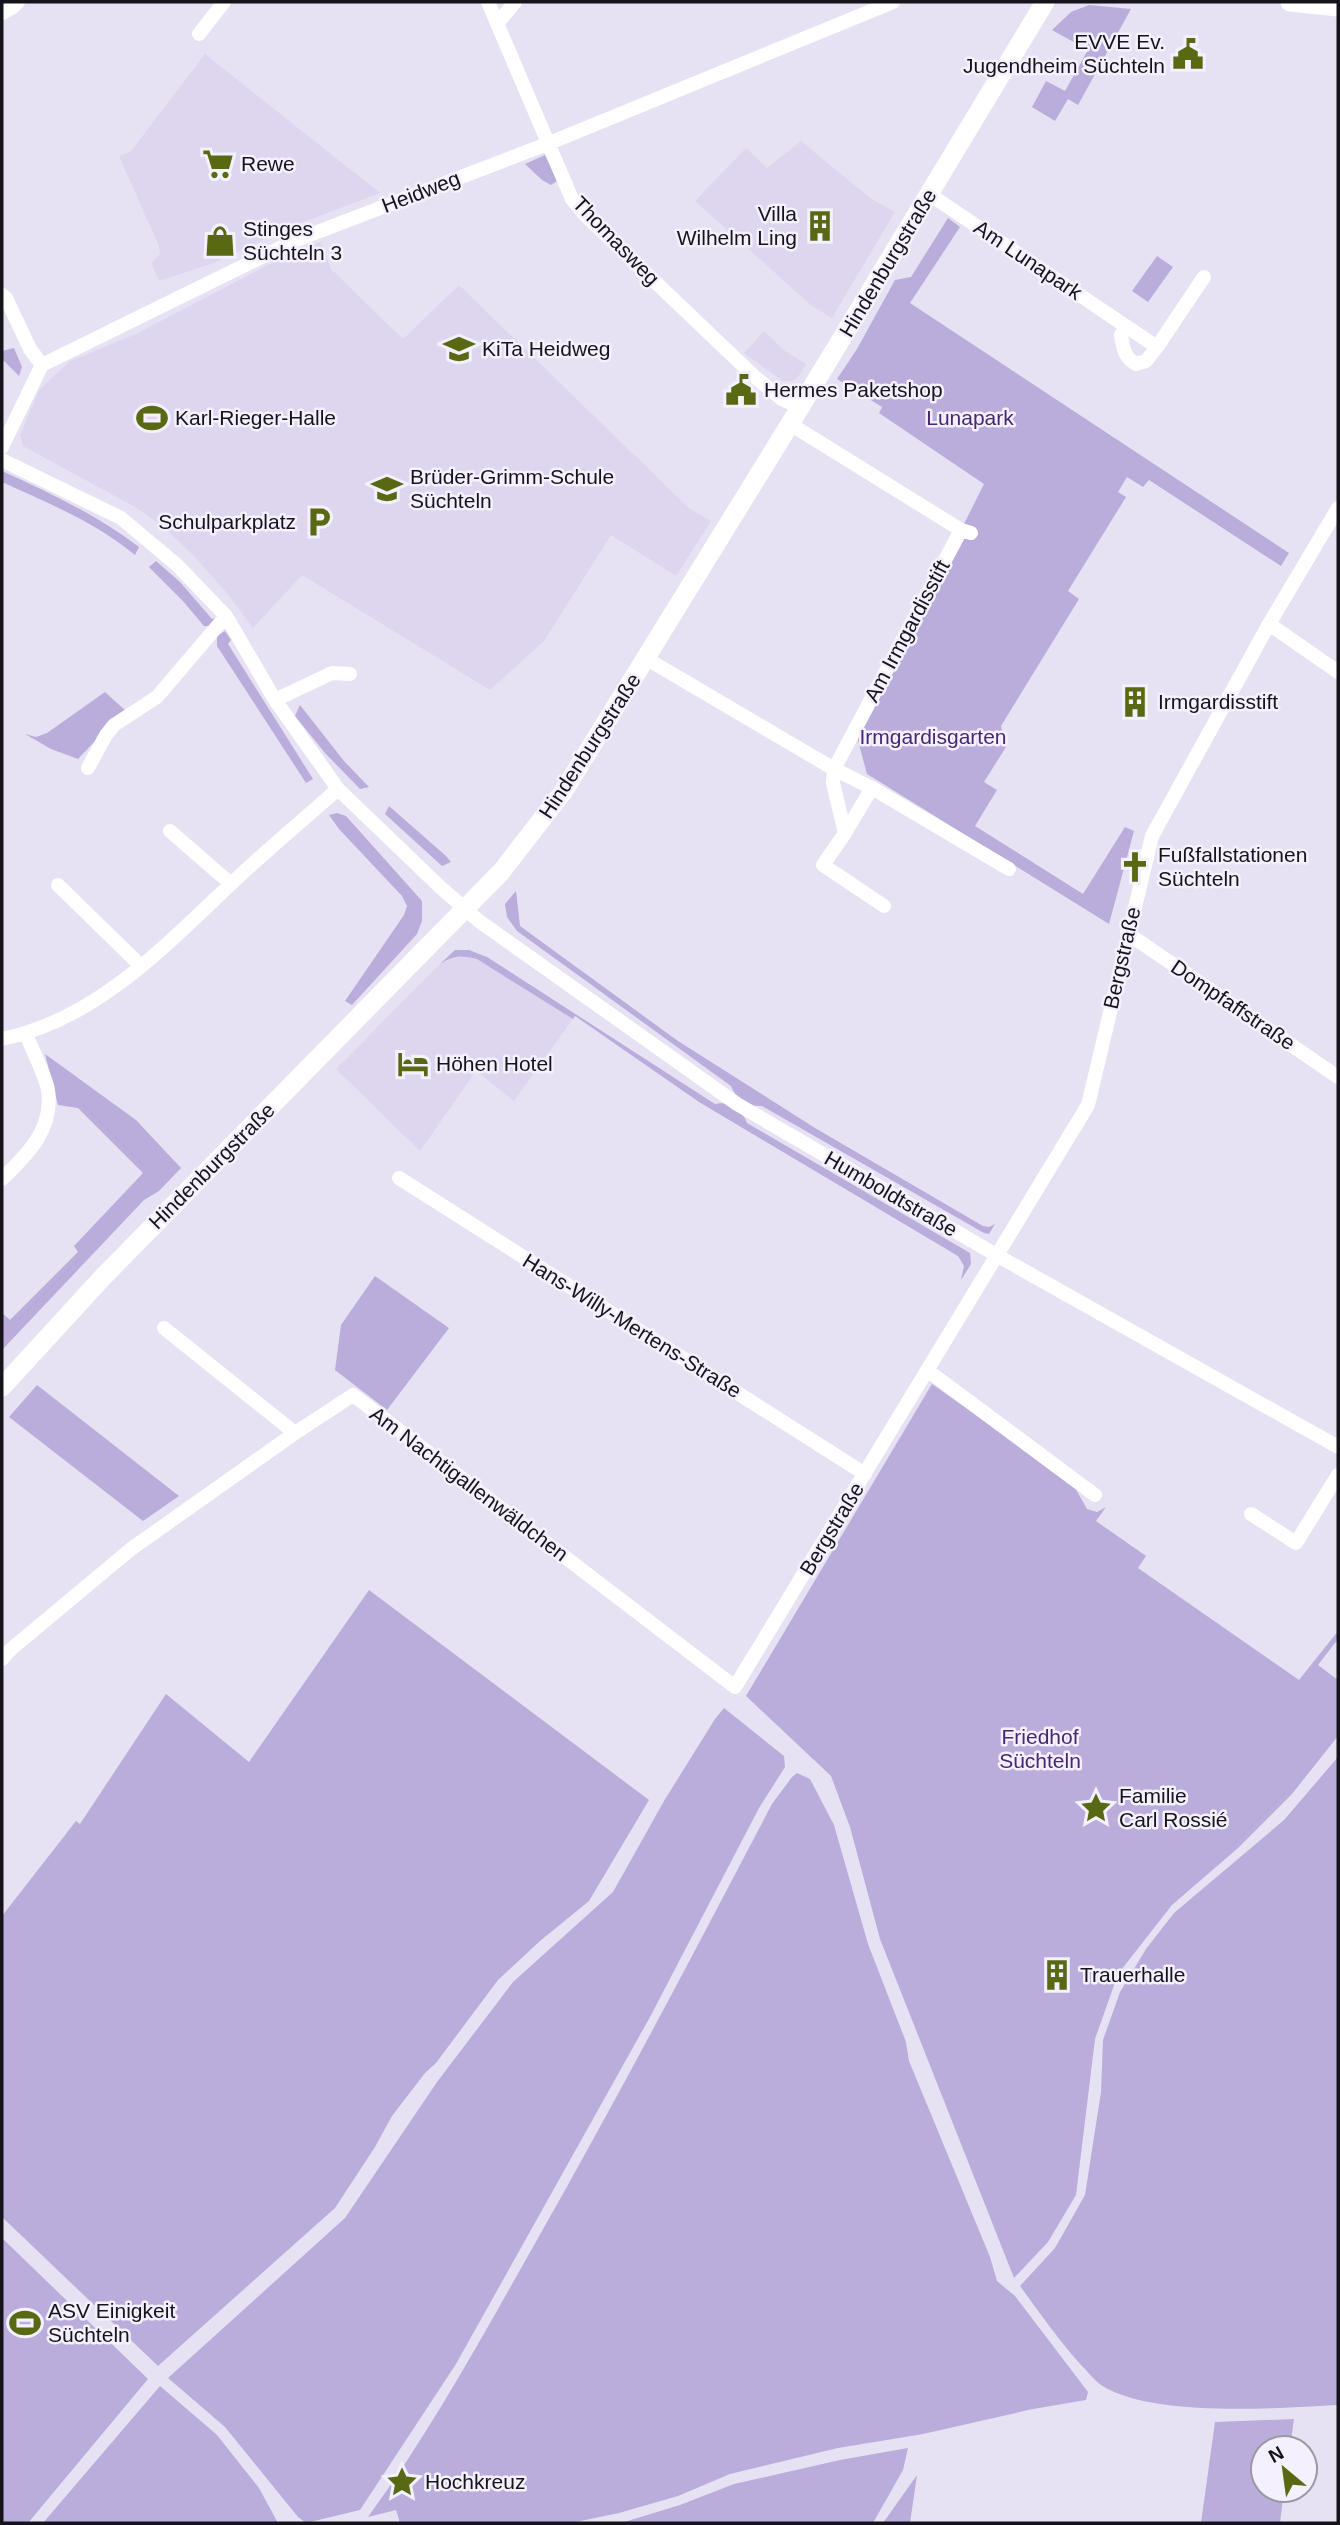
<svg xmlns="http://www.w3.org/2000/svg" width="1340" height="2525" viewBox="0 0 1340 2525" font-family="Helvetica,sans-serif">
	<style>
		.built { fill: #ddd6ee }
		.green { fill: #baacdb }
		.lines { fill: none; stroke-linecap: round; stroke-linejoin: round }
		.street { stroke: #fff; stroke-width: 14 }
		.secondary { stroke: #fff; stroke-width: 19 }
		.labels { text-anchor: middle; stroke-width: 5; stroke-linejoin: round; paint-order: stroke }
		.poi-label { font-size: 21px; fill: #16141a; stroke: #f4f0fe; text-anchor: start }
		.street-label { font-size: 21px; fill: #16141a; stroke: #f4f0fe }
		.park-label { font-size: 21px; fill: #462872; stroke: #f4f0fe }
	</style>
	<rect width="100%" height="100%" fill="#e7e2f3"/>
	<path class="built" d="M205 54 380 193 288 228 214 263 159 281 151 263 160 254 159 246 119 156 131 151Z
		M801 141 870 198 895 212 832 318 812 306 695 201 746 148 767 168Z
		M321 242 331 269 403 339 459 285 690 509 711 521 676 576 611 535 544 641 490 690 302 575 253 628 226 592 192 554 160 524 135 507 23 446 20 435 39 390 70 361 136 334 287 255Z
		M764 331 785 351 806 364 798 377 792 381H783L744 353Z
		M463 955 477 959 499 971 573 1019 514 1101 476 1071 420 1151 336 1069 440 964 452 956Z"/>
	<path class="green" d="M1089 5 1131 9 1078 105 1068 99 1055 121 1032 107 1046 81 1065 91 1088 50 1052 30 1071 12Z
		M545 155 557 181 551 185 542 180 525 164Z
		M948 218 960 227 910 303 1289 553 1281 566 1149 480 1143 487 1127 477 1118 492 1126 497 1068 591 1079 599 1001 726 1006 747 984 782 997 790 975 826 1083 894 1125 827 1134 831 1109 924 867 774 857 737 969 530 963 526 984 484 879 413 882 407 837 379 857 349 895 280 911 277Z
		M1157 256 1173 267 1148 302 1132 291Z
		M14 348 22 367 19 376 2 359V351Z
		M2 471C50 493 97 515 139 547L135 555C95 522 48 503 2 482Z
		M156 561 180 582 212 619 217 618 211 626H204L182 600 149 567Z
		M225 631 231 640 228 644 313 779 306 783 217 646V636Z
		M105 692 127 712 111 724 78 759 51 749 25 734 36 737 47 733Z
		M300 705 344 761 369 787 360 789 325 753 295 716Z
		M389 806 446 856 451 862 442 866 385 814Z
		M337 813 346 816 422 901V921L417 934 352 1005 345 1001 404 915 407 906 402 896 339 829 329 815Z
		M516 891 520 926 678 1041 815 1128 983 1226 989 1227 995 1224 989 1234 984 1233 762 1106C748 1107 736 1099 731 1086L517 931 507 917 505 904Z
		M455 950H469L487 957 715 1104C730 1101 741 1109 747 1123L970 1253 971 1264 961 1280 964 1266 958 1256 699 1102 575 1016 573 1019 477 959C461 955 454 955 440 964Z
		M45 1054 136 1120 181 1168 159 1191 144 1200 2 1350V1313L10 1320 78 1252 74 1246 143 1173 78 1108 58 1105Z
		M375 1276 449 1328 387 1410 335 1370 341 1325Z
		M932 1384 1073 1484 1087 1509 1097 1512 1106 1507 1096 1521 1146 1556 1138 1568 1299 1680 1338 1631V1639L1318 1665 1338 1680V1736L1292 1794 1238 1848 1172 1905 1118 1974 1095 2039 1076 2195 1048 2242 1014 2278 880 1939 850 1827 831 1776 746 1696Z
		M37 1385 179 1496 143 1521 9 1417Z
		M369 1590 649 1800 589 1901 540 1941 498 1980 436 2063 425 2073 392 2116 375 2147 335 2208 158 2366 2 2217V1916L76 1821 80 1824 166 1694 249 1762Z
		M724 1708 784 1756 785 1767 759 1808 650 2017 456 2364 360 2510 306 2523 298 2517 225 2427 168 2378 345 2218 437 2082 513 1982 613 1892 664 1801 715 1719Z
		M1338 1757V2405C1277 2408 1152 2418 1101 2385 1094 2380 1088 2372 1082 2366 1059 2341 1040 2313 1020 2286L1055 2248 1085 2195 1101 2092 1103 2040 1120 1992 1146 1949 1174 1913 1284 1820Z
		M797 1773 810 1779 834 1825 868 1944 906 2042 909 2061 990 2257 997 2281 1015 2296 1088 2392 1086 2400 1033 2409 923 2434 838 2448 730 2474 678 2496 619 2513 571 2523H400L396 2510 368 2517C430 2432 481 2339 533 2247 616 2101 694 1953 772 1804L792 1777Z
		M2 2238 148 2379 28 2523H2Z
		M160 2386 217 2435 259 2488 278 2523H43Z
		M1294 2419 1290 2448H1263V2490H1284L1280 2523H1201L1215 2422Z
		M908 2448 903 2470 873 2523H621L680 2505 734 2484 840 2460Z
		M917 2475 910 2523H883Z"/>
	<g class="lines">
		<path class="street" d="M488 2 572 199 586 216 756 378 782 399 800 408
			M2 13 13 7 18 2
			M497 24 515 2
			M199 34 224 2
			M929 194 1157 347 1204 277
			M2 295 6 298 30 349 42 365
			M1126 327 1121 335C1123 348 1124 357 1136 364L1146 361 1157 347
			M790 424 961 530 971 533
			M2 447 42 365 294 241 547 144 893 2
			M2 460 121 518 177 565 226 616 275 700 338 789 439 886 479 921 737 1104 998 1256 1338 1447
			M961 530 834 769 872 788 1009 869
			M1269 624 1338 672
			M647 659 834 769 833 783 845 833 823 865 884 906
			M275 700 332 673 350 674
			M88 768 106 735 114 725 157 697 226 616
			M170 831 231 884
			M845 833 872 788
			M58 885 141 966
			M1127 933 1338 1077
			M2 1039C96 1020 166 945 233 882 267 850 303 820 338 789
			M399 1178 865 1474
			M2 1179C27 1155 54 1129 48 1090 45 1074 32 1050 26 1034
			M164 1328 295 1433
			M927 1370 1095 1495
			M1251 1514 1296 1543 1338 1475
			M2 1659 10 1650 131 1549 295 1433 353 1395 735 1687 1088 1105 1152 836 1269 624 1338 508"/>
		<path class="secondary" d="M1290 2 1338 7
			M2 1387 103 1277 501 872 563 792 790 424 1045 2"/>
	</g>
	<defs>
		<symbol id="civic-bare" viewBox="-9 -9 18 18"><path d="M-.6-6.5H3V-4.5H.6V-3L4-1V1h2V6H-6V1h2V-1L-.6-3ZM-1.2 2.5V6h2.4V2.5Z" fill="#586813" stroke="#f4f0fe" stroke-width="2.5" paint-order="stroke"/></symbol>
		<symbol id="supermarket-bare" viewBox="-9 -9 18 18"><path d="M-6-5.5h2.5l.6 2H6L4.5 2H-2.5L-4.4-4H-6ZM-1.5 3.2a1.3 1.3 0 1 0 .1 0ZM3 3.2a1.3 1.3 0 1 0 .1 0Z" fill="#586813" stroke="#f4f0fe" stroke-width="2.5" paint-order="stroke"/></symbol>
		<symbol id="building-bare" viewBox="-9 -9 18 18"><path d="M-4-6H4V6H1V3H-1V6H-4ZM-2.5-4.3h1.7v1.8h-1.7ZM.8-4.3h1.7v1.8H.8ZM-2.5-1h1.7V.8h-1.7ZM.8-1h1.7V.8H.8Z" fill="#586813" stroke="#f4f0fe" stroke-width="2.5" paint-order="stroke"/></symbol>
		<symbol id="shop-bare" viewBox="-9 -9 18 18"><path d="M-5-2.5h2.3a2.7 3.5 0 0 1 5.4 0H5L5.5 6h-11ZM-1.5-2.5h3a1.5 2.3 0 0 0-3 0Z" fill="#586813" stroke="#f4f0fe" stroke-width="2.5" paint-order="stroke"/></symbol>
		<symbol id="school-bare" viewBox="-9 -9 18 18"><path d="M0-5L7-2L0 1L-7-2ZM-4 1L0 2.5L4 1V4Q0 6-4 4Z" fill="#586813" stroke="#f4f0fe" stroke-width="2.5" paint-order="stroke"/></symbol>
		<symbol id="stadium-bare" viewBox="-9 -9 18 18"><path d="M0-5a6.5 5 0 1 0 0 10a6.5 5 0 1 0 0-10ZM-3.5-1.8h7v3.6h-7Z" fill="#586813" stroke="#f4f0fe" stroke-width="2.5" paint-order="stroke"/></symbol>
		<symbol id="parking-bare" viewBox="-9 -9 18 18"><path d="M-3.5-5.5H1a3.5 3.5 0 0 1 0 7H-1V5.5H-3.5ZM-1-3.4V-.6H.8a1.4 1.4 0 0 0 0-2.8Z" fill="#586813" stroke="#f4f0fe" stroke-width="2.5" paint-order="stroke"/></symbol>
		<symbol id="church-bare" viewBox="-9 -9 18 18"><path d="M-1.2-6h2.4v3.5h3.3v2.4h-3.3V6h-2.4V-.1h-3.3v-2.4h3.3Z" fill="#586813" stroke="#f4f0fe" stroke-width="2.5" paint-order="stroke"/></symbol>
		<symbol id="hotel-bare" viewBox="-9 -9 18 18"><path d="M-6-4.5h1.5V1H6V5H4.5V3h-9V5H-6ZM-4 0a1.8 1.8 0 1 1 3.6 0ZM.5 0V-2.5h3Q6-2.5 6 0Z" fill="#586813" stroke="#f4f0fe" stroke-width="2.5" paint-order="stroke"/></symbol>
		<symbol id="sight-bare" viewBox="-9 -9 18 18"><path d="M0-6L1.8-2.2L6-1.7L2.9 1.2L3.7 5.4L0 3.3L-3.7 5.4L-2.9 1.2L-6-1.7L-1.8-2.2Z" fill="#586813" stroke="#f4f0fe" stroke-width="2.5" paint-order="stroke"/></symbol>
	</defs>
	<g fill-rule="evenodd">
		<use href="#civic-bare" x="1166" y="32" width="44" height="44"/>
		<use href="#supermarket-bare" x="196" y="142" width="44" height="44"/>
		<use href="#building-bare" x="798" y="204" width="44" height="44"/>
		<use href="#shop-bare" x="198" y="219" width="44" height="44"/>
		<use href="#school-bare" x="437" y="327" width="44" height="44"/>
		<use href="#civic-bare" x="719" y="368" width="44" height="44"/>
		<use href="#stadium-bare" x="130" y="396" width="44" height="44"/>
		<use href="#school-bare" x="365" y="467" width="44" height="44"/>
		<use href="#parking-bare" x="297" y="500" width="44" height="44"/>
		<use href="#building-bare" x="1113" y="680" width="44" height="44"/>
		<use href="#church-bare" x="1113" y="845" width="44" height="44"/>
		<use href="#hotel-bare" x="391" y="1042" width="44" height="44"/>
		<use href="#sight-bare" x="1074" y="1786" width="44" height="44"/>
		<use href="#building-bare" x="1035" y="1953" width="44" height="44"/>
		<use href="#stadium-bare" x="3" y="2301" width="44" height="44"/>
		<use href="#sight-bare" x="380" y="2460" width="44" height="44"/>
	</g>
	<g class="labels">
		<g class="poi-label">
			<text x="1165" y="49" text-anchor="end">EVVE Ev.<tspan x="1165" dy="24">Jugendheim Süchteln</tspan></text>
			<text x="241" y="171">Rewe</text>
			<text x="797" y="221" text-anchor="end">Villa<tspan x="797" dy="24">Wilhelm Ling</tspan></text>
			<text x="243" y="236">Stinges<tspan x="243" dy="24">Süchteln 3</tspan></text>
			<text x="482" y="356">KiTa Heidweg</text>
			<text x="764" y="397">Hermes Paketshop</text>
			<text x="175" y="425">Karl-Rieger-Halle</text>
			<text x="410" y="484">Brüder-Grimm-Schule<tspan x="410" dy="24">Süchteln</tspan></text>
			<text x="296" y="529" text-anchor="end">Schulparkplatz</text>
			<text x="1158" y="709">Irmgardisstift</text>
			<text x="1158" y="862">Fußfallstationen<tspan x="1158" dy="24">Süchteln</tspan></text>
			<text x="436" y="1071">Höhen Hotel</text>
			<text x="1119" y="1803">Familie<tspan x="1119" dy="24">Carl Rossié</tspan></text>
			<text x="1080" y="1982">Trauerhalle</text>
			<text x="48" y="2318">ASV Einigkeit<tspan x="48" dy="24">Süchteln</tspan></text>
			<text x="425" y="2489">Hochkreuz</text>
		</g>
		<g class="street-label">
			<text transform="translate(421 192) rotate(-21)" y="7">Heidweg</text>
			<text transform="translate(616 241) rotate(46)" y="7">Thomasweg</text>
			<text transform="translate(1028 260) rotate(34)" y="7">Am Lunapark</text>
			<text transform="translate(888 263) rotate(-59)" y="7">Hindenburgstraße</text>
			<text transform="translate(907 631) rotate(-62)" y="7">Am Irmgardisstift</text>
			<text transform="translate(590 746) rotate(-57)" y="7">Hindenburgstraße</text>
			<text transform="translate(1122 958) rotate(-77)" y="7">Bergstraße</text>
			<text transform="translate(1233 1005) rotate(34)" y="7">Dompfaffstraße</text>
			<text transform="translate(212 1166) rotate(-45)" y="7">Hindenburgstraße</text>
			<text transform="translate(891 1194) rotate(30)" y="7">Humboldtstraße</text>
			<text transform="translate(632 1326) rotate(32)" y="7">Hans-Willy-Mertens-Straße</text>
			<text transform="translate(469 1484) rotate(37)" y="7">Am Nachtigallenwäldchen</text>
			<text transform="translate(832 1529) rotate(-59)" y="7">Bergstraße</text>
		</g>
		<g class="park-label">
			<text x="970" y="425">Lunapark</text>
			<text x="933" y="744">Irmgardisgarten</text>
			<text x="1040" y="1744">Friedhof<tspan x="1040" dy="24">Süchteln</tspan></text>
		</g>
	</g>
	<rect width="1340" height="2525" fill="none" stroke="#16141a" stroke-width="7"/>
	<g transform="translate(1284 2469) rotate(331)"><circle r="33" fill="#f4f0fe" stroke="#9b98a3" stroke-width="2"/>
	<path d="M0-5L12 26L0 18L-12 26Z" fill="#586813"/>
	<text y="-10" font-size="19" font-weight="bold" text-anchor="middle" fill="#16141a">N</text>
	</g>
</svg>
